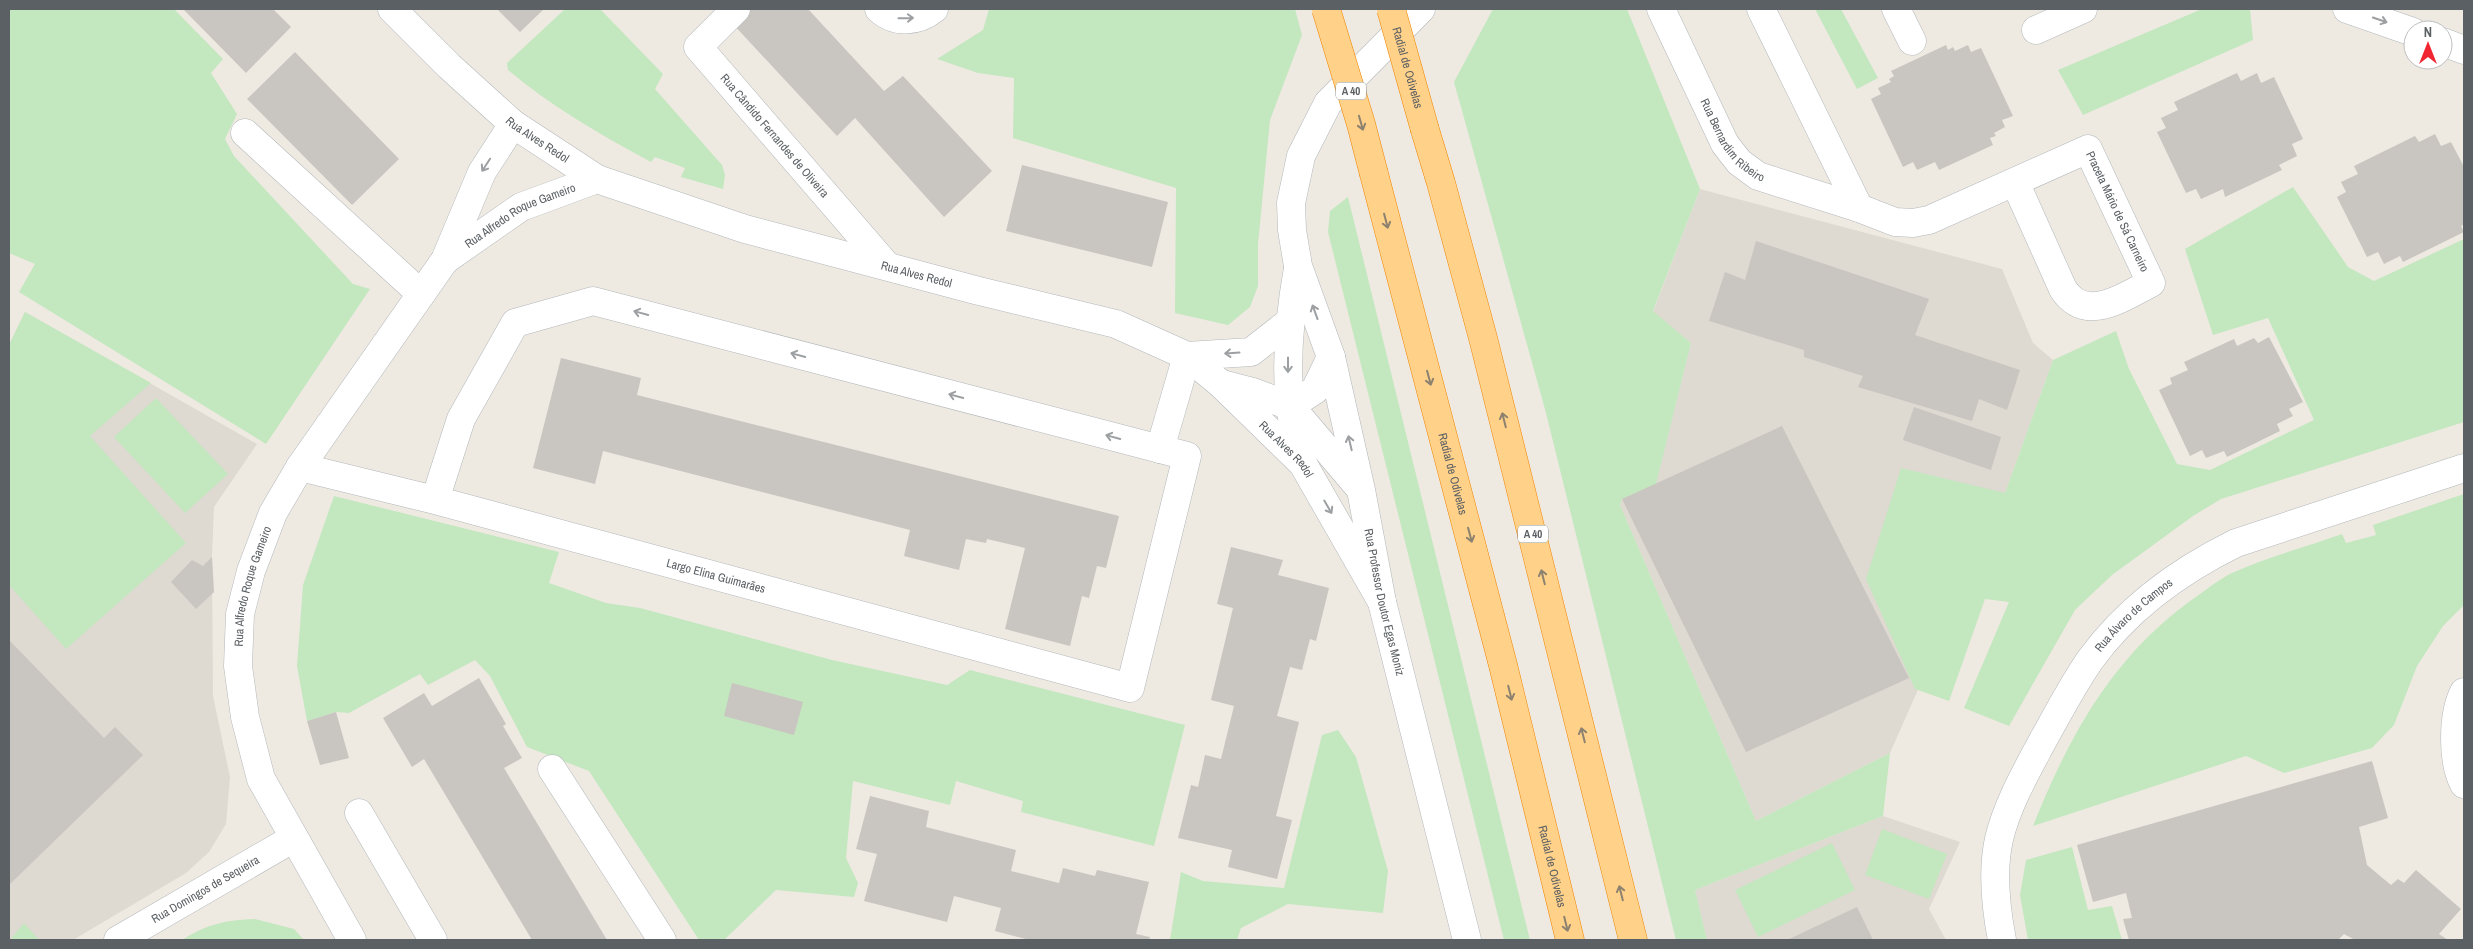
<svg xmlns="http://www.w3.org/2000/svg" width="2473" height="949" viewBox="0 0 2473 949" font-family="'Archivo Narrow',sans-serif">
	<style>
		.education { fill: #ded9d1 }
		.green { fill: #c3e7be }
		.building { fill: #c9c5c0 }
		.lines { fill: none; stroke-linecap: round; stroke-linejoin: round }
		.minor-casing { stroke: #b3b7ba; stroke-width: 29 }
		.highway-casing { stroke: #f18500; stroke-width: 29 }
		.minor { stroke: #fff; stroke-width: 28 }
		.highway { stroke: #ffd189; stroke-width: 28 }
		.highway-bridge-casing { stroke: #f18500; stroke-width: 29; stroke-linecap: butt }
		.highway-bridge { stroke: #ffd189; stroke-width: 28 }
		.oneway { stroke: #9da0a2 }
		.oneway2 { stroke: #8c826f }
		.labels { text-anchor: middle; stroke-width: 4; stroke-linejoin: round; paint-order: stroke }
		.shield { fill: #fff; stroke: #8c9092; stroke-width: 1 }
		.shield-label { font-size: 11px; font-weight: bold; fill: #5b6064 }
		.street-label { font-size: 12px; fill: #5b6064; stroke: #fff }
	</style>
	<rect width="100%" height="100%" fill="#eeeae2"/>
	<path class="education" d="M1700 189 2002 269 2033 343 2053 360 2005 493 1890 753 1756 821 1620 505 1622 499 1656 483 1691 343 1653 312Z
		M25 312 257 444 214 507 212 557 213 696 230 777 226 824 209 852 186 873 73 940H9V345Z
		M1883 816 1960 842 1929 909 1946 940H1707L1695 890Z"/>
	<path class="green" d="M9 9H174L223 59 211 73 237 114 225 139 234 156 353 284 370 289 266 444 19 292 35 264 9 253Z
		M565 9H600L663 74 655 89 722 165 725 175 723 189 681 177 685 168 655 157 651 162C601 135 552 107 508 70L507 63Z
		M989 9H1295L1302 35 1270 120 1258 244V286L1250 307 1228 325 1175 313 1176 188 1013 138 1014 78 978 73 937 59 983 30Z
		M1493 9H1627L1700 189 1653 311 1691 343 1656 484 1622 499 1620 505 1756 821 1890 753 1883 816 1695 890 1707 940H1676L1546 413 1454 82Z
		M1815 9H1841L1878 78 1857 89Z
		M2202 9H2250L2253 40 2083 115 2058 70Z
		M2293 187 2348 267 2374 281 2464 239V422L2221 499 2193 516 2112 575 2075 610 2009 726 1964 708 2009 602 1985 599 1949 701 1915 689 1866 579 1901 468 2005 493 2053 360 2116 331 2129 369 2177 464 2210 470 2314 420 2268 318 2213 335 2185 249Z
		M1348 197 1530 940H1504L1328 232 1330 211Z
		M25 312 151 383 90 436 186 543 66 649 9 585V345Z
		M156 398 228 474 185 513 114 437Z
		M2464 494V605L2443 626 2417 666 2394 725 2372 748 2284 773 2246 756 2033 826C2070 733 2116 651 2200 594 2210 587 2221 578 2232 573 2267 557 2306 547 2342 534L2346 543 2376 535 2373 525Z
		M334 496 559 552 549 583 606 603 640 608 832 660 947 685 970 670 1185 725 1154 846 1021 812 1023 801 956 781 950 805 853 781 846 858 858 883 854 897 776 890 724 940H699L589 771 527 747 490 676 475 660 428 685 420 674 349 713 336 712 307 721 297 666 303 585Z
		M1338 730 1356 757 1388 871 1383 913 1288 904 1241 928 1237 940H1170L1181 872 1203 881 1284 888 1322 735Z
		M1882 829 1947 854 1929 899 1865 875Z
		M1832 843 1855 890 1758 937 1735 890Z
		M2072 847 2088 910 2112 906 2122 940H2028L2020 895 2026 860Z
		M255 919 294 929 304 940H182C207 924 226 920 255 919Z
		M24 923 39 940H10Z"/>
	<path class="building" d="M183 9H273L291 27 246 73Z
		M497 9H544L520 32Z
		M748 9H808L884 91 903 76 992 171 944 217 855 118 837 136 732 23Z
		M1946 45 1948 50 1953 47 1955 51 1968 45 1971 52 1981 48 2013 116 2002 120 2005 127 1994 133 1996 136 1990 138 1993 145 1939 170 1935 162 1917 170 1913 162 1903 167 1871 99 1881 94 1878 88 1891 82 1889 79 1894 76 1891 71Z
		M295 52 399 159 352 205 247 99Z
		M2237 73 2241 81 2257 73 2261 83 2274 77 2303 139 2292 144 2297 156 2279 165 2282 170 2225 197 2223 189 2201 199 2196 189 2186 193 2157 132 2166 128 2161 118 2178 110 2174 102Z
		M2435 134 2441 146 2451 142 2464 167V224L2461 226 2464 232 2403 262 2400 256 2384 264 2378 252 2367 257 2337 197 2346 192 2341 182 2358 174 2354 166 2415 136 2419 142Z
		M1022 165 1168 202 1152 267 1006 231Z
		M1756 241 1929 299 1915 335 2020 370 2007 410 1979 399 1972 421 1858 387 1863 376 1804 357V350L1709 321 1725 272 1745 280Z
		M2269 337 2303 402 2289 409 2293 416 2277 424 2280 431 2227 457 2224 451 2206 458 2202 450 2190 456 2159 390 2172 384 2170 378 2188 370 2184 362 2234 339 2237 346 2254 338 2258 343Z
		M561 358 641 378 637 395 1119 516 1106 568 1097 566 1089 598 1082 596 1070 646 1005 629 1025 548 987 539 986 543 966 539 959 570 904 556 910 530 603 451 595 484 533 468Z
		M1914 407 2001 437 1991 470 1903 440Z
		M1782 426 1909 678 1746 752 1622 499Z
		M1231 547 1283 560 1278 575 1329 588 1316 641 1310 639 1302 670 1290 667 1277 716 1299 722 1276 816 1292 820 1277 879 1228 867 1232 850 1178 838 1191 785 1198 787 1205 755 1221 759 1234 706 1211 700 1233 608 1217 604Z
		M212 557 214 592 196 609 171 582 192 560 203 566Z
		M9 640 104 738 115 727 143 755 9 885Z
		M479 678 506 724 503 726 522 758 504 768 607 940H532L424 759 412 767 383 718 424 693 432 706Z
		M732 683 803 702 794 735 724 716Z
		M336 712 349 758 320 765 307 721Z
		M2372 761 2388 818 2359 827 2367 865 2391 885 2398 879 2404 883 2416 870 2461 909 2439 934 2448 940H2355L2344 934 2338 940H2129L2123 919 2132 918 2126 893 2093 902 2077 845Z
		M870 796 929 811 926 827 1016 850 1011 871 1059 883 1063 868 1095 876 1097 870 1149 882 1136 934 1150 937 1149 940H1030L995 931 1001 908 954 896 947 922 864 901 877 854 856 849Z
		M1857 907 1873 940H1787Z"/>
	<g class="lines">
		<defs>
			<g id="minor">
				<path id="s1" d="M392 9 449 66 513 124 597 179 745 229 979 291 1116 324 1187 356 1221 384 1303 464 1382 602"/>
				<path id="s2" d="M736 9 698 47 887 266"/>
				<path d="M879 9C895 24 918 22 934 9"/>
				<path id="s3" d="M1421 9 1328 103 1301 156 1291 203 1292 230 1298 266 1331 357 1361 490 1382 602 1467 940"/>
				<path id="s4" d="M1661 9 1725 144 1739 162 1758 176 1859 208 1895 222 1913 223 1929 220 2088 149 2151 283C2123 297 2086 324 2063 289L2015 182"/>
				<path d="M1761 9 1859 208"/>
				<path d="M1896 9 1912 41"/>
				<path d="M2347 9 2413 32"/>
				<path d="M2036 30 2083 9"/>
				<path d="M2443 42 2464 50"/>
				<path d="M245 133 421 294"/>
				<path id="s5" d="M445 260 521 207 597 179"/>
				<path d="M1298 268C1290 313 1285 358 1290 405 1292 424 1299 445 1303 464"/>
				<path d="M1187 356 1251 352 1288 323"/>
				<path d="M1222 384 1253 392 1290 406 1357 485"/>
				<path d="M1290 406 1315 390 1331 357"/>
				<path d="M1160 449 1187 356"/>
				<path id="s6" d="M300 467 435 500 1130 688 1187 456 593 301 515 323 461 419 435 500"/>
				<path d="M2464 692C2452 715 2452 762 2464 784"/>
				<path d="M552 769 662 940"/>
				<path d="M359 813 433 940"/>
				<path id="s7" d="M118 940 294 838"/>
				<path id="s8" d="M352 940 261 779 245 717 238 666 240 614 251 571 273 513 300 467 445 260 482 172 513 124"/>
				<path id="s9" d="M2002 940C1996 909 1992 870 1999 839 2007 805 2026 772 2042 742 2057 715 2072 686 2090 660 2127 609 2179 571 2236 543L2464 468"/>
			</g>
			<g id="highway">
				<path d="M1425 130 1441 183 1483 338 1633 940"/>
				<path id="s10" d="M1374 174 1503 665 1570 940"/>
			</g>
		</defs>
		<use href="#minor" class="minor-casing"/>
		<use href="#highway" class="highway-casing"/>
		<use href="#minor" class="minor"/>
		<use href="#highway" class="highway"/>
		<defs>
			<g id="highway-bridge">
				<path d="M1326 9 1361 124 1374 174"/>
				<path id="s11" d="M1391 9 1425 130"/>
			</g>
		</defs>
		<use href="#highway-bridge" class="highway-bridge-casing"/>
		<use href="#highway-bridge" class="highway-bridge"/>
	</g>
	<defs><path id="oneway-shaft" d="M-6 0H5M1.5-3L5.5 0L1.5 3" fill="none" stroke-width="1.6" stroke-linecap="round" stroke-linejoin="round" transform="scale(1.25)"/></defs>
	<g class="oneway">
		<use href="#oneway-shaft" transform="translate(906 18) rotate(-1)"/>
		<use href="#oneway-shaft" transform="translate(2380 20) rotate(19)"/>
		<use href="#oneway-shaft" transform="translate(486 165) rotate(123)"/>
		<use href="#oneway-shaft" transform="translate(1315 312) rotate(-110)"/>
		<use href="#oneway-shaft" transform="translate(641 313) rotate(-165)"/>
		<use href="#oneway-shaft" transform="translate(1232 353) rotate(176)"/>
		<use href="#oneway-shaft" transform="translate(798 355) rotate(-165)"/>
		<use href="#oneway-shaft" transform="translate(1288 365) rotate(90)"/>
		<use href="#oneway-shaft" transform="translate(956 396) rotate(-165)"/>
		<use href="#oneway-shaft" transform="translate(1113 437) rotate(-165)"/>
		<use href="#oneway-shaft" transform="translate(1350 443) rotate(-103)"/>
		<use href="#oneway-shaft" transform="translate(1328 507) rotate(60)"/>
	</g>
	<g class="oneway2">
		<use href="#oneway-shaft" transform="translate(1361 123) rotate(74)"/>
		<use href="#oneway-shaft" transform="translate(1386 221) rotate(75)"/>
		<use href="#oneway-shaft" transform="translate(1429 378) rotate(75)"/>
		<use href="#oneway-shaft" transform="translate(1504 420) rotate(-104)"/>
		<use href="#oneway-shaft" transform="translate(1470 535) rotate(75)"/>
		<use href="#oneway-shaft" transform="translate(1543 577) rotate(-104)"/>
		<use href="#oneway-shaft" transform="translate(1510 693) rotate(76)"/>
		<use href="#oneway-shaft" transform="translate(1583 735) rotate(-104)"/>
		<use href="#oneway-shaft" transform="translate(1621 893) rotate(-104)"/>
		<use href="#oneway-shaft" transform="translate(1566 924) rotate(76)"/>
	</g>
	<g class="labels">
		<g class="shield">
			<rect x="1336" y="82.5" width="30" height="17" rx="4"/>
			<rect x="1518" y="525.5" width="30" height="17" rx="4"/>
		</g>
		<g class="shield-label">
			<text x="1351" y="95">A 40</text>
			<text x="1533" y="538">A 40</text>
		</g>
		<g class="street-label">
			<text dy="4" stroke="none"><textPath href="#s11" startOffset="61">Radial de Odivelas</textPath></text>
			<text dy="4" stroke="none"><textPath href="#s2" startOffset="171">Rua Cândido Fernandes de Oliveira</textPath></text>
			<text dy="4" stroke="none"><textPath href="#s4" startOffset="151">Rua Bernardim Ribeiro</textPath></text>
			<text dy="4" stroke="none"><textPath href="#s1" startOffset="196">Rua Alves Redol</textPath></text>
			<text dy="4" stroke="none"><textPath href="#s4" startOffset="618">Praceta Mário de Sá Carneiro</textPath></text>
			<text dy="4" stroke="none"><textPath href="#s5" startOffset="88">Rua Alfredo Roque Gameiro</textPath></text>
			<text dy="4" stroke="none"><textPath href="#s1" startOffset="601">Rua Alves Redol</textPath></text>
			<text dy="4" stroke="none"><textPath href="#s1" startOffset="1021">Rua Alves Redol</textPath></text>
			<text dy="4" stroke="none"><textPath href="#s10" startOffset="310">Radial de Odivelas</textPath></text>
			<text dy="4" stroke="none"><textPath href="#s6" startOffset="430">Largo Elina Guimarães</textPath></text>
			<text dy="4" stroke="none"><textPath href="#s8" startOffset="382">Rua Alfredo Roque Gameiro</textPath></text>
			<text dy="4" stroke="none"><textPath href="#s3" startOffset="651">Rua Professor Doutor Egas Moniz</textPath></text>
			<text dy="4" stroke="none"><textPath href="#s9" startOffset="366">Rua Álvaro de Campos</textPath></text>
			<text dy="4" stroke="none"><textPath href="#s10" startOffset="715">Radial de Odivelas</textPath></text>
			<text dy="4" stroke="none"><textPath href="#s7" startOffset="101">Rua Domingos de Sequeira</textPath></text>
		</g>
	</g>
	<rect width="2473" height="949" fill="none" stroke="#5b6064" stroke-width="20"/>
	<g transform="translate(2428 45)"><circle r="24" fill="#ffffff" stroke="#bdbfc1"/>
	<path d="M0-4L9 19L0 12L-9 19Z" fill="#f02732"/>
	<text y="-8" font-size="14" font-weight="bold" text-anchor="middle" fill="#5b6064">N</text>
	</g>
</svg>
